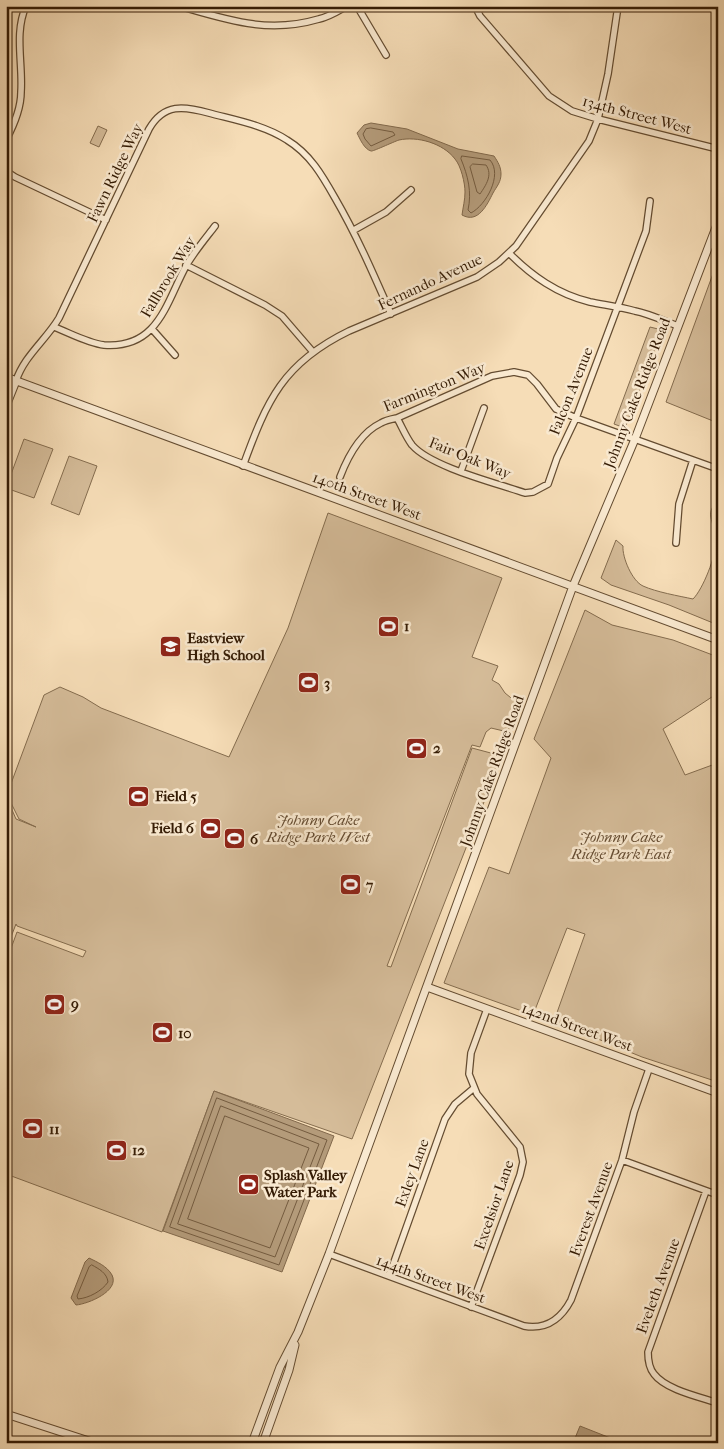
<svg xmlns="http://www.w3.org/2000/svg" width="724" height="1449" viewBox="0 0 724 1449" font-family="'IM FELL French Canon',serif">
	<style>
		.green { fill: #d5bc99; stroke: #846c4e }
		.water { fill: #b49b7a; stroke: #81684b }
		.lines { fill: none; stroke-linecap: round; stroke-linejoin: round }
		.shore { stroke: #745b3f; stroke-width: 1 }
		.minor-casing { stroke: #644c31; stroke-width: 8 }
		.tertiary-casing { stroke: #644c31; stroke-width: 9 }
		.minor { stroke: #f9e9d0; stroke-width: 5.5 }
		.tertiary { stroke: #f9e9d0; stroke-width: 7 }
		.labels { text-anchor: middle; stroke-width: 5; stroke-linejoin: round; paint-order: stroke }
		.street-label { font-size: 15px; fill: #341b04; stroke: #f9e9d0 }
		.poi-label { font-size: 15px; font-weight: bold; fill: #341b04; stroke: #f9e9d0; text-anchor: start }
		.park-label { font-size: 15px; font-style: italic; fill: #644b31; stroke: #f9e9d0 }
	</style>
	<rect width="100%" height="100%" fill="#f6ddb7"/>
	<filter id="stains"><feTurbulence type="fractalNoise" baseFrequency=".004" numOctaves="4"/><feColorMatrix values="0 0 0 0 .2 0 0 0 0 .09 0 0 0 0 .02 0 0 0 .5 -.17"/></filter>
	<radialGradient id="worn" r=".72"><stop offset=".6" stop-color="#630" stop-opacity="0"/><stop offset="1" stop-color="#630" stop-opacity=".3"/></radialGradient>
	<path class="green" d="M98 126 107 130 99 147 90 143Z
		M718 260V423L666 402Z
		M650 327 662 330 625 428 614 424Z
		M24 439 53 449 34 498 6 488Z
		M69 456 97 466 79 515 51 504Z
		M718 501V625L669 605 611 585 601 578 616 540 623 546C622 557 632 581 643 586 656 592 679 596 693 599 703 589 716 556 716 541 716 525 703 513 718 501Z
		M328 513 502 578 472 657 498 666 492 680 499 684 505 693 516 702 508 732 491 728 486 732 480 747 472 745 387 966 391 967 472 748 502 756 352 1139 214 1091 162 1232 6 1174V962L17 932 83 957 86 951 17 926 16 924 6 950V796L16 819 36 827 19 819 10 801 9 789 44 695 60 687 83 697 101 708 229 757 288 628Z
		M585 610 612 625 673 640 718 657V693L663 729 685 775 715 764 718 769V1082L642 1057 554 1021 585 934 567 928 533 1015 444 983 489 867 509 874 551 758 534 739Z"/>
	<path class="water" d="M371 123 407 129 458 149 494 156C498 162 501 167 501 174 501 182 497 186 493 193 487 205 478 224 462 215 463 207 465 200 465 192 465 183 461 166 455 159 443 143 417 136 399 140 393 142 372 152 371 151 364 149 360 139 357 133L364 125Z
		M214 1091 334 1136 282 1272 163 1231Z
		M89 1258C97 1262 107 1266 112 1275 120 1291 88 1304 76 1305L71 1298 85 1262Z
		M580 1426 623 1443H573Z"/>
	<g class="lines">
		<path class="shore" d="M371 128 393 132 395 135 371 146 365 139 363 134 366 129Z
			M462 156 490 160C503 175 486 205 471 213L468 210C472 192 468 176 461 159Z
			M473 164 486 165C493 175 486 185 480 194L477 192 470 167Z
			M217 1098 327 1140 279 1265 170 1227Z
			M221 1106 319 1144 275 1257 178 1224Z
			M225 1116 309 1148 270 1248 188 1219Z
			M92 1265C99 1269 107 1273 108 1282 102 1291 89 1298 78 1299L77 1296 89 1267Z"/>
		<defs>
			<path id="minor" d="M179 6C228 20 268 34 319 19 329 17 338 11 347 6
				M357 6 386 55
				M475 6 480 16 549 96 572 111 598 119 718 149
				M6 140C14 125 21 109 21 92 23 63 14 33 26 6
				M6 171 15 177 106 220
				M354 230 386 212 411 190
				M509 253C532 276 557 294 590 302 605 305 620 307 635 311 650 314 664 321 678 326
				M186 265 265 305 282 316 313 352
				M54 327C70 333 87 343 104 345 158 349 166 303 186 266 194 252 205 239 215 226
				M152 329 175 355
				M16 381C24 356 46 340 59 318L149 129C164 103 184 106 209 113 235 120 264 125 287 140 310 154 322 175 335 198 357 236 373 273 391 314
				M397 418C402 427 406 437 412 445 431 467 496 483 525 493L533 492 548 484 557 458 576 418 646 231 650 201
				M243 466C267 400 283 363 349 331L477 277 499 262 516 246 589 141 598 119 608 74 618 6
				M461 471 484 408
				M340 477C348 456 360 433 381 423 386 420 392 419 397 418L492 376 514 372 528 375 537 384 556 409 576 418 718 469
				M676 543 679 504 693 460
				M622 1160 718 1195
				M706 1191 648 1352C648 1360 649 1368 654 1374 666 1390 700 1397 718 1403
				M329 1254 524 1326C546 1330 561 1319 571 1300L622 1160 634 1112 649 1069
				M389 1276 445 1119 455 1104 474 1088
				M471 1307 520 1175 523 1162 520 1147 477 1094 469 1074 471 1053 487 1009"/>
			<path id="tertiary" d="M6 377 718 640
				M6 406 16 381
				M427 987 718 1093
				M6 1414 95 1443
				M252 1443 280 1367 298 1332 329 1254 573 586 635 439 718 222
				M263 1443 289 1370 295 1345"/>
		</defs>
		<use href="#minor" class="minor-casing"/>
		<use href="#tertiary" class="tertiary-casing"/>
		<use href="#minor" class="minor"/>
		<use href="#tertiary" class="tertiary"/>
	</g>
	<defs>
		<symbol id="stadium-square" viewBox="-11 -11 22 22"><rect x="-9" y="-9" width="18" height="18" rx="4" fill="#8f2418" stroke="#f9e9d0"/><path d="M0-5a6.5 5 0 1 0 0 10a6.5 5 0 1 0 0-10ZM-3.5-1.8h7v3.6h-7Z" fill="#fff"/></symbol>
		<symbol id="school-square" viewBox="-11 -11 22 22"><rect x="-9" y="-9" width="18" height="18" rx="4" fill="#8f2418" stroke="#f9e9d0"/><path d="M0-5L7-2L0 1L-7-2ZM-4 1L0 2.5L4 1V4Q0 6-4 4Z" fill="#fff"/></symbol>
	</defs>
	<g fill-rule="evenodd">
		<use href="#stadium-square" x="376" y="614" width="25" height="25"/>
		<use href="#school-square" x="158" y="634" width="25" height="25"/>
		<use href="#stadium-square" x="296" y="670" width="25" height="25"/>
		<use href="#stadium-square" x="404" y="736" width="25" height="25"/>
		<use href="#stadium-square" x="126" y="784" width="25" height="25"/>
		<use href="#stadium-square" x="198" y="816" width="25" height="25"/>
		<use href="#stadium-square" x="222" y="826" width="25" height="25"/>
		<use href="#stadium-square" x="338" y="872" width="25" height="25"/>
		<use href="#stadium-square" x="42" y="992" width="25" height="25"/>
		<use href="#stadium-square" x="150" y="1020" width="25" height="25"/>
		<use href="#stadium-square" x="20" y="1116" width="25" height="25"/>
		<use href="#stadium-square" x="104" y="1138" width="25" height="25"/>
		<use href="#stadium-square" x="236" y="1172" width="25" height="25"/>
	</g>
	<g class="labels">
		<g class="street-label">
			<text transform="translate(637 115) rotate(15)" y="5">134th Street West</text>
			<text transform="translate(115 173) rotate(-64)" y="5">Fawn Ridge Way</text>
			<text transform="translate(168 277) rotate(-59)" y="5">Fallbrook Way</text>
			<text transform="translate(430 282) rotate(-25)" y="5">Fernando Avenue</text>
			<text transform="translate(434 387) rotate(-22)" y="5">Farmington Way</text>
			<text transform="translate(571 391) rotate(-68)" y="5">Falcon Avenue</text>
			<text transform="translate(637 393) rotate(-69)" y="5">Johnny Cake Ridge Road</text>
			<text transform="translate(470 458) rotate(22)" y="5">Fair Oak Way</text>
			<text transform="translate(367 496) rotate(20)" y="5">140th Street West</text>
			<text transform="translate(492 771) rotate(-70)" y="5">Johnny Cake Ridge Road</text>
			<text transform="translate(577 1027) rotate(20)" y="5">142nd Street West</text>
			<text transform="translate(412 1173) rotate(-70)" y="5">Exley Lane</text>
			<text transform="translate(494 1205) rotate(-71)" y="5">Excelsior Lane</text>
			<text transform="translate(591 1209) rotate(-70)" y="5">Everest Avenue</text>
			<text transform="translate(431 1279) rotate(20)" y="5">144th Street West</text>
			<text transform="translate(658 1286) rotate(-70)" y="5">Eveleth Avenue</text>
		</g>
		<g class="poi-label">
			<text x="404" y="631">1</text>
			<text x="187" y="643">Eastview<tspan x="187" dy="17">High School</tspan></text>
			<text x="324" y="688">3</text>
			<text x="433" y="753">2</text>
			<text x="155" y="801">Field 5</text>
			<text x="194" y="833" text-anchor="end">Field 6</text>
			<text x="250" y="844">6</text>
			<text x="366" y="890">7</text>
			<text x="71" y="1009">9</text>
			<text x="178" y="1038">10</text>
			<text x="49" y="1134">11</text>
			<text x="132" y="1155">12</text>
			<text x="264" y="1180">Splash Valley<tspan x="264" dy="17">Water Park</tspan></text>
		</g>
		<g class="park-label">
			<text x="318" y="825">Johnny Cake<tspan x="318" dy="17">Ridge Park West</tspan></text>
			<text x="621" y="842">Johnny Cake<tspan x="621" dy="17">Ridge Park East</tspan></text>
		</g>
	</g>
	<rect width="724" height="1449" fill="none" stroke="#f6ddb7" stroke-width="25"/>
	<rect x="8" y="8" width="709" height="1434" fill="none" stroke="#341b04" stroke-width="2.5"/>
	<rect x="12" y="12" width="699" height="1424" fill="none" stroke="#341b04"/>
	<rect width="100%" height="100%" filter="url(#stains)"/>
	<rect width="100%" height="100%" fill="url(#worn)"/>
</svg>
